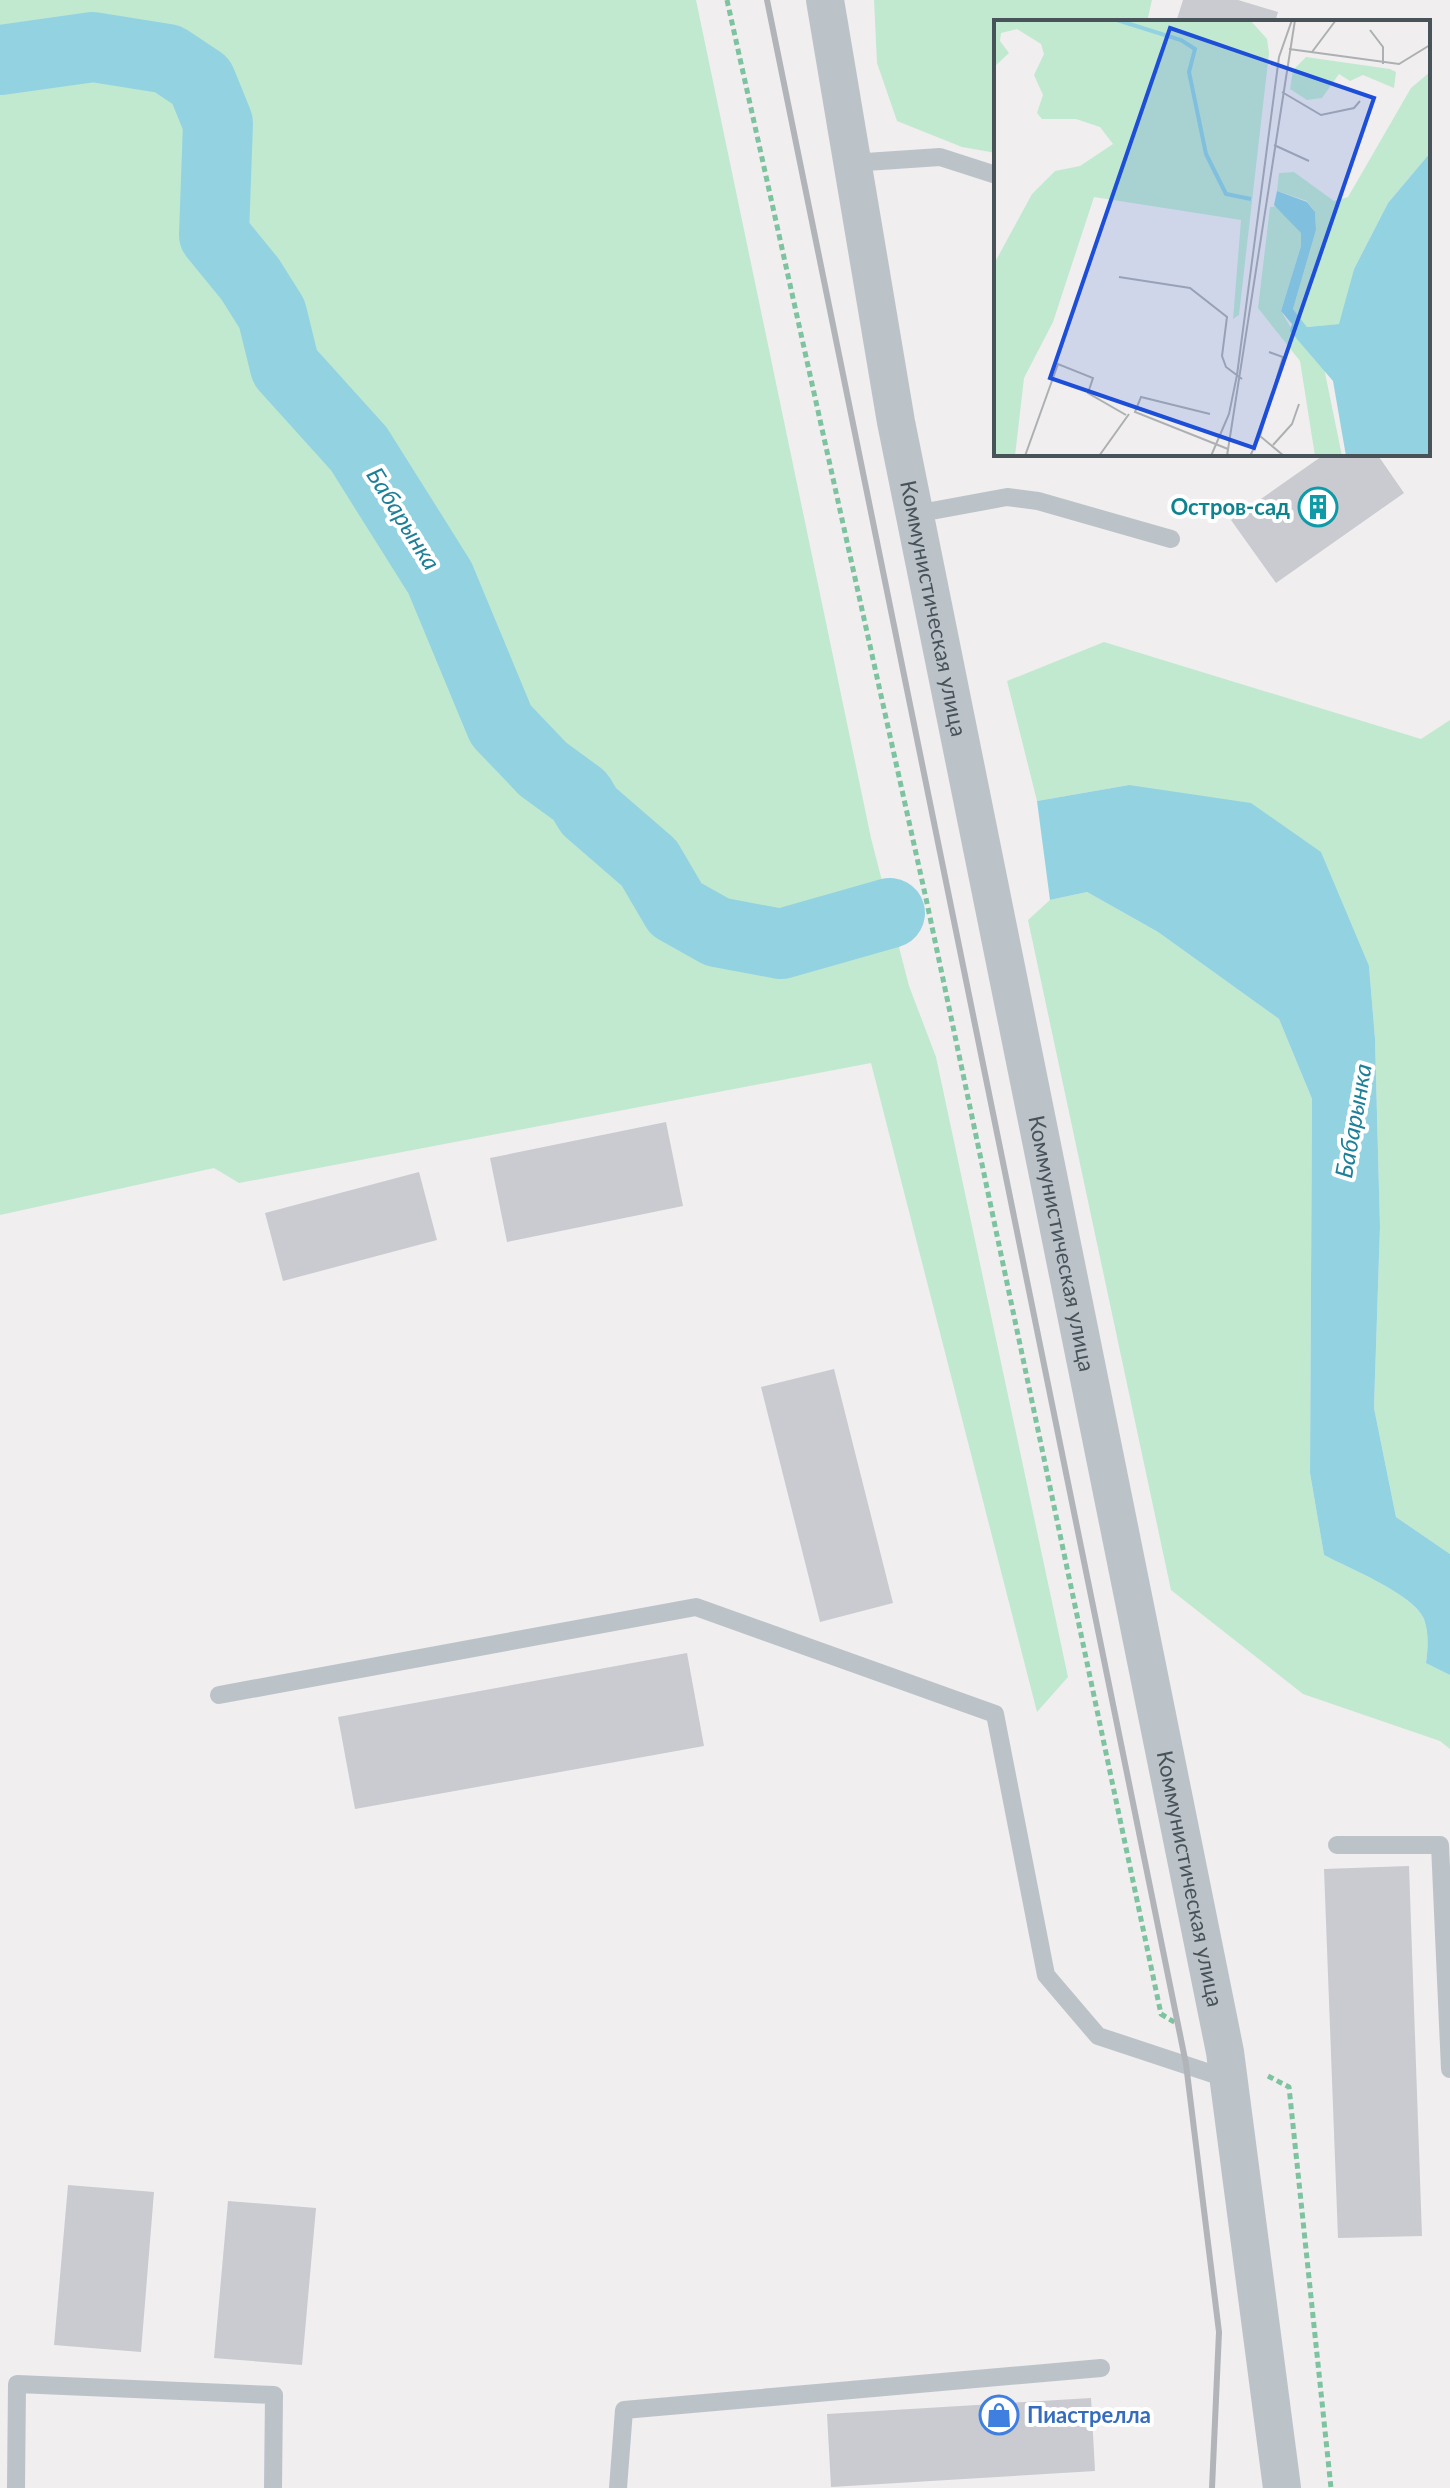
<svg xmlns="http://www.w3.org/2000/svg" width="1450" height="2488" viewBox="0 0 1450 2488" font-family="Lato,sans-serif">
	<style>
		.green { fill: #c1e9d0 }
		.water { fill: #93d3e1 }
		.lines { fill: none; stroke-linecap: round; stroke-linejoin: round }
		.river { stroke: #93d3e1; stroke-width: 70 }
		.building { fill: #c9cbd0 }
		.path { stroke: #7dc3a0; stroke-width: 5; stroke-dasharray: 6 4; stroke-linecap: butt }
		.service { stroke: #bbc3c9; stroke-width: 18 }
		.minor { stroke: #bbc3c9; stroke-width: 38 }
		.rail { stroke: #b1b4b8; stroke-width: 6 }
		.labels { text-anchor: middle; stroke-width: 8; stroke-linejoin: round; paint-order: stroke }
		.culture-label { font-size: 22px; font-weight: bold; fill: #0d838f; stroke: #fff; text-anchor: end }
		.street-label { font-size: 22px; fill: #485259; stroke: #fff }
		.shop-label { font-size: 22px; font-weight: bold; fill: #366cbe; stroke: #fff; text-anchor: start }
		.water-label { font-size: 24px; font-style: italic; fill: #1d8098; stroke: #fff }
		.inset-river { fill: none; stroke: #93d3e1; stroke-width: 4 }
		.inset-road { fill: none; stroke: #adb0b2; stroke-width: 2 }
		.view { fill: #1d4ed8; fill-opacity: 0.15; stroke: #1d4ed8; stroke-width: 4 }
		.inset-edge { fill: none; stroke: #485259; stroke-width: 4 }
	</style>
	<rect width="100%" height="100%" fill="#f0eeee"/>
	<path class="green" d="M0 0H696L871 838 909 986 936 1057 1068 1677 1037 1712 871 1063 239 1183 214 1168 0 1215Z
		M874 0H1152L1147 22H996V153L962 147 897 121 877 63Z
		M1104 642 1421 739 1450 720V1554L1396 1517 1374 1408 1380 1227 1375 1038 1369 966 1129 785 1037 801 1007 681Z
		M1087 892 1158 932 1279 1019 1312 1099 1310 1473 1324 1555C1348 1568 1414 1594 1424 1619 1429 1633 1428 1648 1426 1662L1450 1675V1749L1440 1741 1303 1694 1171 1590 1028 920 1050 900Z"/>
	<path class="water" d="M1129 785 1251 803 1321 852 1369 966 1375 1038 1380 1227 1374 1408 1396 1517 1450 1554V1675L1426 1663C1428 1648 1429 1633 1424 1619 1414 1594 1348 1568 1324 1555L1310 1473 1312 1099 1279 1019 1158 932 1087 892 1050 900 1037 801Z"/>
	<g class="lines">
		<path class="river" d="M0 60 93 47 168 59 201 81 218 123 214 235 250 279 272 314 285 367 359 449 440 578 501 725 543 769 580 796 589 811 649 863 676 909 717 932 781 944 890 913"/>
	</g>
	<path class="building" d="M1183 0H1238L1278 12 1275 22H1176Z
		M1325 454H1377L1404 493 1276 583 1231 520Z
		M666 1122 683 1206 507 1242 490 1158Z
		M419 1172 437 1240 283 1281 265 1213Z
		M834 1369 893 1603 820 1622 761 1387Z
		M687 1653 704 1746 355 1809 338 1717Z
		M1409 1866 1422 2236 1338 2238 1324 1869Z
		M68 2185 154 2192 141 2352 54 2345Z
		M228 2201 316 2208 302 2365 214 2358Z
		M1091 2398 1095 2471 831 2487 827 2414Z"/>
	<g class="lines">
		<path class="path" d="M727 0 927 903 1161 2014 1179 2025
			M1268 2076 1289 2087 1331 2488"/>
		<path class="service" d="M851 163 940 157 996 175
			M915 514 1007 497 1038 501 1171 539
			M219 1695 696 1607 995 1714 1046 1975 1098 2036 1228 2079
			M1337 1845H1440L1450 2069
			M16 2488 17 2384 274 2395 273 2488
			M618 2488 624 2410 1101 2368"/>
		<path class="minor" id="s1" d="M825 0 896 422 1225 2052 1282 2488"/>
		<path class="rail" d="M767 0 1186 2064 1219 2332 1212 2488"/>
	</g>
	<defs>
		<symbol id="building-ring" viewBox="-11 -11 22 22"><circle r="9.5" fill="#fff" stroke="#0f9aa8" stroke-width="1.5"/><path d="M-4-6H4V6H1V3H-1V6H-4ZM-2.5-4.3h1.7v1.8h-1.7ZM.8-4.3h1.7v1.8H.8ZM-2.5-1h1.7V.8h-1.7ZM.8-1h1.7V.8H.8Z" fill="#0f9aa8"/></symbol>
		<symbol id="shop-ring" viewBox="-11 -11 22 22"><circle r="9.5" fill="#fff" stroke="#3f7fe0" stroke-width="1.5"/><path d="M-5-2.5h2.3a2.7 3.5 0 0 1 5.4 0H5L5.5 6h-11ZM-1.5-2.5h3a1.5 2.3 0 0 0-3 0Z" fill="#3f7fe0"/></symbol>
	</defs>
	<g fill-rule="evenodd">
		<use href="#building-ring" x="1296" y="485" width="44" height="44"/>
		<use href="#shop-ring" x="977" y="2393" width="44" height="44"/>
	</g>
	<g class="labels">
		<g class="culture-label">
			<text x="1290" y="515">Остров-сад</text>
		</g>
		<g class="street-label">
			<text dy="8" stroke="none"><textPath href="#s1" startOffset="618">Коммунистическая улица</textPath></text>
			<text dy="8" stroke="none"><textPath href="#s1" startOffset="1266">Коммунистическая улица</textPath></text>
			<text dy="8" stroke="none"><textPath href="#s1" startOffset="1914">Коммунистическая улица</textPath></text>
		</g>
		<g class="shop-label">
			<text x="1027" y="2423">Пиастрелла</text>
		</g>
		<g class="water-label">
			<text transform="translate(403 519) rotate(58)" y="8">Бабарынка</text>
			<text transform="translate(1354 1121) rotate(-80)" y="8">Бабарынка</text>
		</g>
	</g>
	<g transform="translate(994 20)">
		<rect width="436" height="436" fill="#f0eeee"/>
		<path d="M0 0H256L273 19 275 33 245 295 239 299 247 200 100 177 59 302 30 358 21 436H0V244L38 174 61 151 86 146 119 124 106 107 82 99H48L43 93 49 75 40 55 50 34 47 24 23 9 7 13 6 21 15 33 0 47ZM312 37 396 49 402 52 400 68 369 55 356 61 345 54 328 78 313 80 296 69 299 50ZM436 52V133L394 183 360 249 346 304 313 307 299 289 322 210 321 192 313 181 283 171 285 153 300 152 340 181 354 177 417 68ZM286 186 307 213V226L287 291 302 316 329 343 348 436H321L306 341 264 288 276 187Z" fill="#c1e9d0"/>
		<path d="M436 133V436H352L339 361 296 311 298 304 287 291 307 226V213L280 185 283 171 313 182 321 192 322 210 299 289 313 307 345 304 360 249 394 183Z" fill="#93d3e1"/>
		<path class="inset-river" d="M123 0 187 20 201 29 195 52 212 134 232 174 257 179"/>
		<path class="inset-road" d="M376 10 389 27V44M295 29 405 44 436 25M318 32 342 0M288 72 327 95 360 88 366 81M280 125 315 141M125 257 196 268 233 297 228 336 232 347 248 359M216 394 147 377 141 392 234 429M266 416 289 337 275 332M279 425 298 404 305 384M31 436 64 344 99 358 94 373 132 395M105 436 135 394M217 436 235 394 243 355 285 37 298 0M233 436 301 0M256 436 266 416 290 436"/>
		<path class="view" d="M176 8 380 78 260 428 56 358Z"/>
		<rect width="436" height="436" class="inset-edge"/>
	</g>
</svg>
